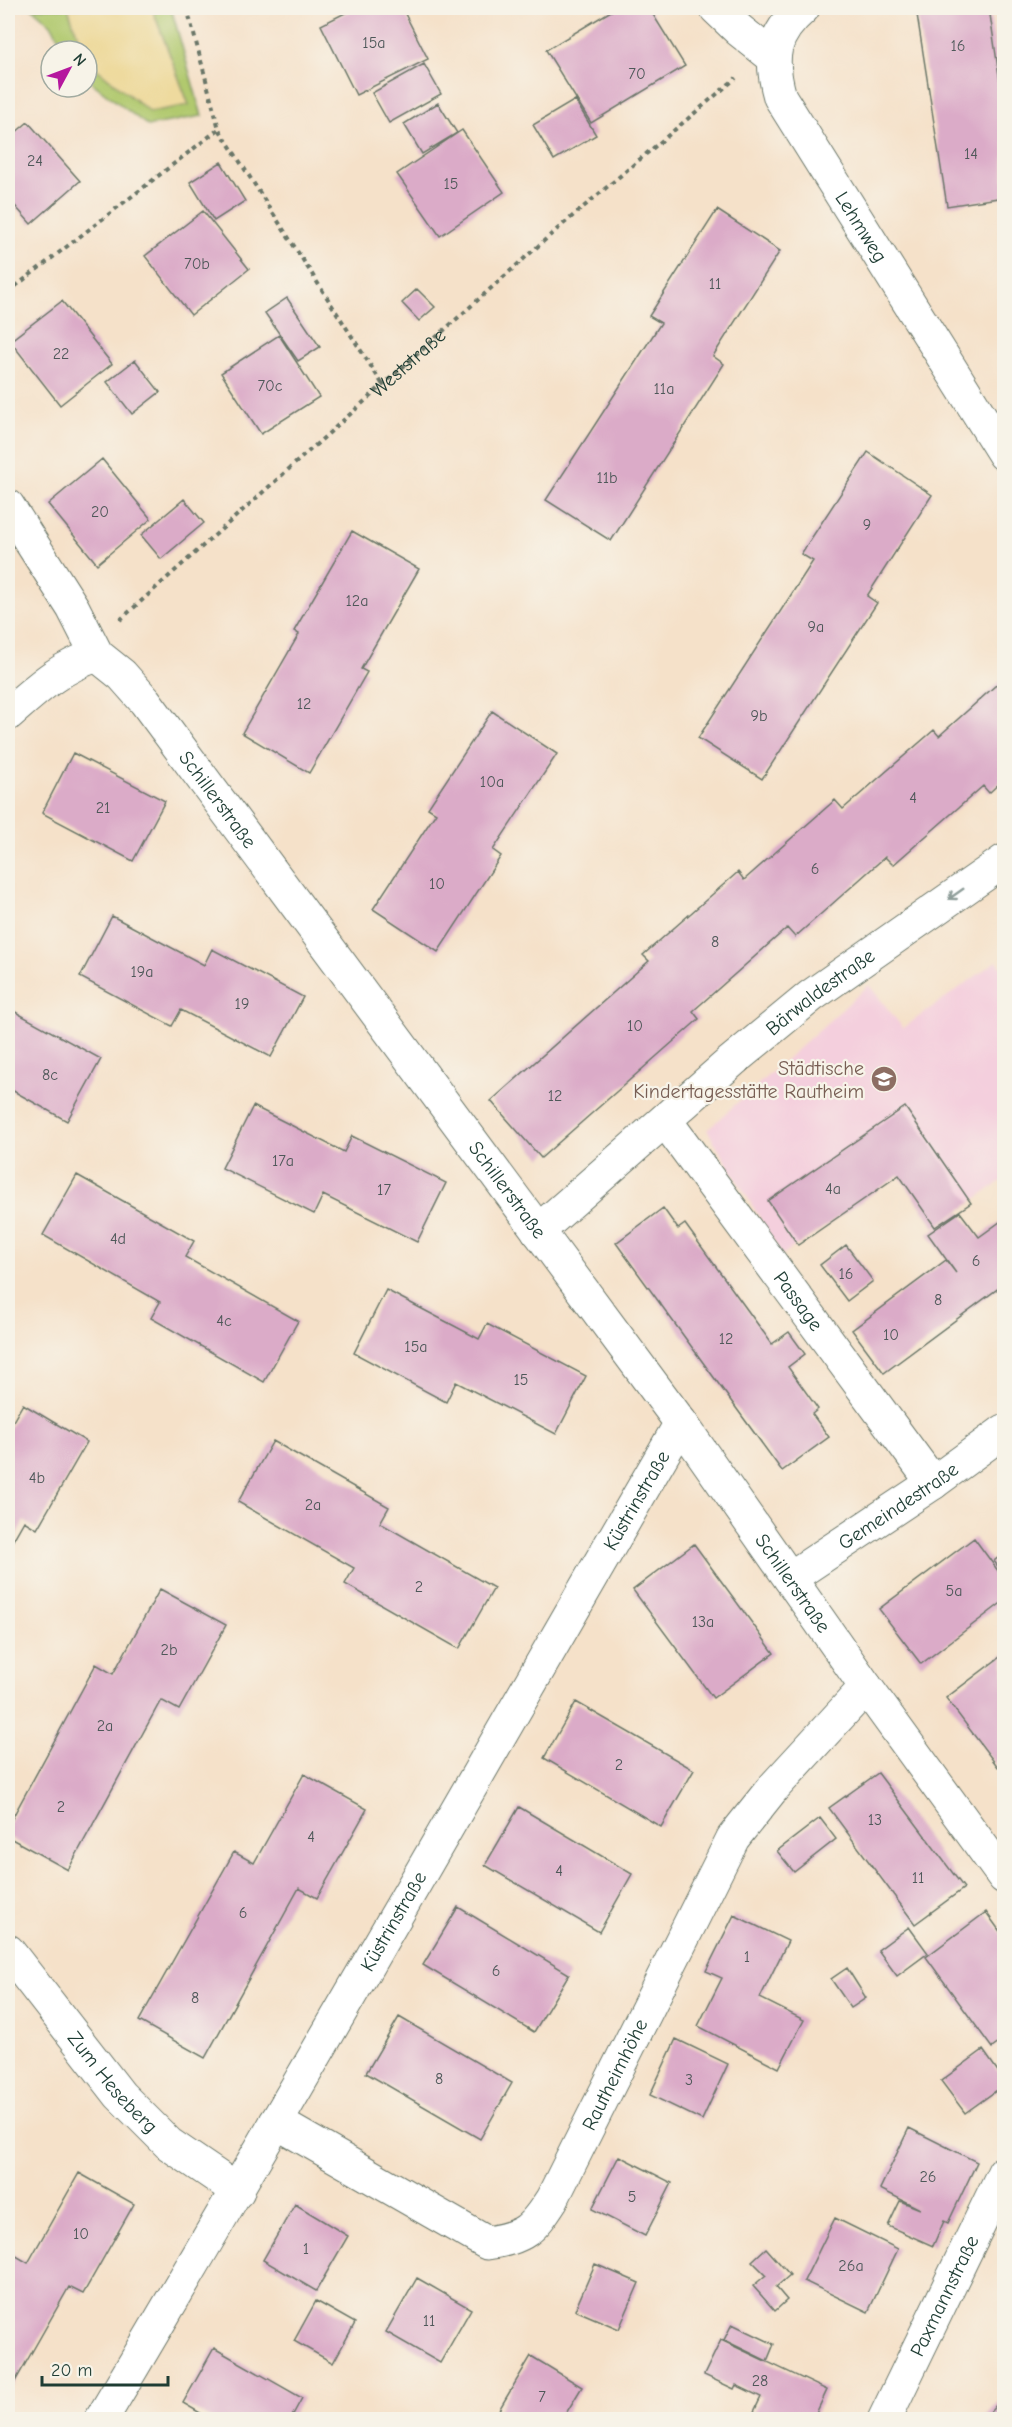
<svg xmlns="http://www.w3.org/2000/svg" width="1012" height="2427" viewBox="0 0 1012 2427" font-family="'Comic Neue',sans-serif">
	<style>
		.built { fill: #f4cfdd }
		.green { fill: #b1c96e; stroke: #688351; stroke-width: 1.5 }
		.sand { fill: #eeda9e; stroke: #868c69; stroke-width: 1.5 }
		.building { fill: #dbabc8 }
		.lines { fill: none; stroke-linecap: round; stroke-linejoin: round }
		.street-casing { stroke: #6a7668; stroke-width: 35 }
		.path { stroke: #6a7668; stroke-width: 4; stroke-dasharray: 4.5 4.5; stroke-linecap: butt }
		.street { stroke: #fff; stroke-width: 33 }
		.oneway { stroke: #8f9e9a }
		.labels { text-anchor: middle; stroke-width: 4.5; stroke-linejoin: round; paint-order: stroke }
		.number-label { font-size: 16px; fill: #4e5859 }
		.street-label { font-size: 20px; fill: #1f3d34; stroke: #f7f3e8 }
		.education-label { font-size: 20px; fill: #785e54; stroke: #f7f3e8; text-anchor: end }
	</style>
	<rect width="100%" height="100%" fill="#f7f3e8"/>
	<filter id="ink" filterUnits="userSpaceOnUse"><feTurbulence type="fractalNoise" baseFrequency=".0167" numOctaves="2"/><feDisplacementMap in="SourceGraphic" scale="12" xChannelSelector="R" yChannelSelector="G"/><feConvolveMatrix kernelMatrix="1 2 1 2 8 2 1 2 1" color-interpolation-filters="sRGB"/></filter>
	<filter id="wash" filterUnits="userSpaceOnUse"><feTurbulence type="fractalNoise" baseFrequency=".008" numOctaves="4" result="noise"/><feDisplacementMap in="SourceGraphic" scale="24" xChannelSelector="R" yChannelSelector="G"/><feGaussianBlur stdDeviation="1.35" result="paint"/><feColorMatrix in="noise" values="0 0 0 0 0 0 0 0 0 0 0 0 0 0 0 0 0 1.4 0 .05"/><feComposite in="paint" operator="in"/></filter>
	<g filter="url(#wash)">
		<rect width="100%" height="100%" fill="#f5e1c9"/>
		<path class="built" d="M997 961 1004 971V1179L935 1227 899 1175 782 1255 707 1130 869 985 903 1028Z"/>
		<path class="green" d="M32 8H171L202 116 148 126 87 79V51H66L51 24Z"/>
		<path class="sand" d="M68 8H152L189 105 150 112 87 61V51H83Z"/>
		<g id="blocks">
			<path class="building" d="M355 8H402L428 59 356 95 321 25Z
				M616 8H649L685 66 591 123 546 50Z
				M916 8H989L1004 109V197L947 206Z
				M424 64 441 94 389 123 372 93Z
				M575 100 596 135 554 160 533 125Z
				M438 103 457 133 422 154 404 124Z
				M28 122 80 181 31 224 8 198V139Z
				M462 130 504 192 440 236 397 174Z
				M221 162 245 201 214 221 190 182Z
				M717 210 780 251 713 356 724 364 611 541 546 500 661 323 649 316Z
				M203 211 249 269 191 315 145 256Z
				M417 289 435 307 419 321 402 303Z
				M287 298 320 347 298 361 265 313Z
				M62 301 112 364 60 405 10 341Z
				M279 335 319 397 261 434 221 373Z
				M135 360 160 392 132 414 107 382Z
				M868 452 932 495 867 596 877 603 762 779 698 738 813 561 801 554Z
				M102 459 151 519 97 564 48 504Z
				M184 499 204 523 161 559 141 535Z
				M352 531 419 569 361 669 367 672 309 773 242 733 299 634 294 631Z
				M1004 678V779L989 793 983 786 893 865 885 857 795 937 787 928 693 1011 699 1019 541 1158 491 1101 649 961 643 955 738 872 744 880 835 800 843 809 934 730 939 736Z
				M492 711 557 754 493 850 501 856 438 952 373 909 436 813 428 808Z
				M73 753 165 801 133 861 42 813Z
				M112 916 204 965 212 949 303 997 271 1057 181 1010 172 1026 80 977Z
				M8 1008 101 1059 67 1121 8 1088Z
				M253 1106 344 1152 352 1136 446 1183 417 1242 323 1195 314 1214 222 1168Z
				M905 1107 971 1203 935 1227 899 1175 798 1245 768 1201Z
				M77 1175 194 1241 185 1257 298 1321 264 1382 151 1318 160 1302 43 1235Z
				M663 1208 678 1229 685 1224 772 1344 789 1332 805 1354 788 1367 818 1409 812 1414 829 1437 782 1471 616 1243Z
				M960 1212 979 1237 1004 1219V1284L884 1373 852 1330 946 1260 956 1273 928 1234Z
				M846 1245 873 1281 847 1301 820 1265Z
				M386 1290 479 1339 487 1324 586 1376 556 1434 456 1382 446 1402 354 1353Z
				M23 1404 87 1442 37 1529 24 1521 8 1549V1430Z
				M273 1441 389 1507 380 1523 494 1588 459 1649 345 1584 354 1568 238 1502Z
				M974 1538 1004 1579V1601L921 1664 879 1609Z
				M694 1544 774 1653 713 1698 633 1590Z
				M1004 1553V1575L994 1561Z
				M160 1589 226 1625 179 1710 161 1700 68 1870 8 1837V1826L96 1664 113 1674Z
				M1004 1654V1762L998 1767 946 1698Z
				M576 1702 694 1770 661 1827 544 1758Z
				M878 1773 964 1888 915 1924 829 1808Z
				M304 1774 367 1809 317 1898 299 1888 205 2058 139 2021 234 1852 254 1863Z
				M519 1807 632 1874 599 1932 485 1865Z
				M820 1818 836 1839 794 1872 777 1851Z
				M458 1907 569 1974 534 2032 423 1965Z
				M986 1912 1004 1937V1951L1001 1954 1004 1959V2039L992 2048 926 1957Z
				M734 1915 788 1941 760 1998 804 2020 779 2068 698 2026 722 1978 706 1971Z
				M909 1927 928 1953 897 1976 878 1950Z
				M847 1968 866 1998 851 2008 831 1979Z
				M399 2017 512 2083 480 2139 366 2073Z
				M676 2039 728 2064 702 2120 650 2095Z
				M983 2050 1004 2080V2085L965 2113 941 2081Z
				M909 2128 977 2162 948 2223 944 2221 933 2246 888 2226 900 2201 920 2209 880 2189Z
				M619 2156 672 2183 645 2236 592 2209Z
				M79 2173 134 2204 83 2294 69 2287 8 2394V2263L13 2254 28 2263Z
				M295 2204 348 2236 316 2291 263 2260Z
				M835 2218 898 2249 868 2312 804 2281Z
				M766 2248 790 2275 776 2287 787 2300 775 2311 753 2286 766 2275 752 2261Z
				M595 2264 639 2283 619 2329 575 2310Z
				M417 2278 471 2309 440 2363 386 2332Z
				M316 2301 355 2323 333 2363 294 2341Z
				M732 2324 774 2344 767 2361 724 2340Z
				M721 2340 827 2390 813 2420H750L761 2397 736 2385 734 2389 704 2375Z
				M214 2348 302 2398 290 2420H212L183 2403Z
				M531 2356 582 2387 562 2420H493Z
				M1004 2396V2420H983L999 2402Z"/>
		</g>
	</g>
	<g filter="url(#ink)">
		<use href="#blocks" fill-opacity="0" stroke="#6a7668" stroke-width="1.5"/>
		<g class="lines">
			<defs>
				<g id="street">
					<path d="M716 8 739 30 773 57"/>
					<path id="s2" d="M803 8C772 35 769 58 780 97L1004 454"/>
					<path id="s3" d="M8 506 73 608 97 655 122 675 145 701 681 1423 866 1687 1004 1877"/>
					<path d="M8 714C38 688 58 668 97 655"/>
					<path id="s4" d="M665 1120 933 1483"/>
					<path id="s5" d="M538 1231 732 1061 811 996 1004 861"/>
					<path id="s6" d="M790 1578 933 1483 1004 1431"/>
					<path id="s7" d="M8 1951 120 2095 169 2144 238 2191"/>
					<path id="s8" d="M276 2122 487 2243C525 2237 532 2230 552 2199L733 1838 772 1789 866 1687"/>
					<path id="s9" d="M101 2420C298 2090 488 1755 681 1423"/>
					<path id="s10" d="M884 2420 1004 2172"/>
				</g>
			</defs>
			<use href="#street" class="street-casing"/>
			<g class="path">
				<path d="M187 8 219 129 383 385"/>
				<path d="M8 292 219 129"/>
				<path id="s1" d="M120 620 555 231 736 78"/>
			</g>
			<use href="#street" class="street"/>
		</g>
		<defs><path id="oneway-shaft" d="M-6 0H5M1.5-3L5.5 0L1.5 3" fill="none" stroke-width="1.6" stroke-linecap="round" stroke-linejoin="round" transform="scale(1.5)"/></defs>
		<use class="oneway" href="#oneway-shaft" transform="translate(956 894) rotate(145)"/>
	</g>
	<defs>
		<symbol id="school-disc" viewBox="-11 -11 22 22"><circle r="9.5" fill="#8d6e63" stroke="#f7f3e8"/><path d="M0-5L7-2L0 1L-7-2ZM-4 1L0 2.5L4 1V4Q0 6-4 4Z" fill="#fff"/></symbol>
	</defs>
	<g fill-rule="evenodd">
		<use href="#school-disc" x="869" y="1064" width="30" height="30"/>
	</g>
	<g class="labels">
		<g class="number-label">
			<text x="374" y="48">15a</text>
			<text x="958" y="51">16</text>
			<text x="637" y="79">70</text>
			<text x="971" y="159">14</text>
			<text x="35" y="166">24</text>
			<text x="451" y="189">15</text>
			<text x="197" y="269">70b</text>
			<text x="715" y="289">11</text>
			<text x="61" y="359">22</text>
			<text x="270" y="391">70c</text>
			<text x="664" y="394">11a</text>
			<text x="607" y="483">11b</text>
			<text x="100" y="517">20</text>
			<text x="867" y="530">9</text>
			<text x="357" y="606">12a</text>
			<text x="816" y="632">9a</text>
			<text x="304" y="709">12</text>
			<text x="759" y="721">9b</text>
			<text x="492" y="787">10a</text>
			<text x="913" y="803">4</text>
			<text x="103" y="813">21</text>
			<text x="815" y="874">6</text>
			<text x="437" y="889">10</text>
			<text x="715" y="947">8</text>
			<text x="142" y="977">19a</text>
			<text x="242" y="1009">19</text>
			<text x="635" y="1031">10</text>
			<text x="50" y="1080">8c</text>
			<text x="555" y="1101">12</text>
			<text x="283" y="1166">17a</text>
			<text x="833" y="1194">4a</text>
			<text x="384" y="1195">17</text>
			<text x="118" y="1244">4d</text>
			<text x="976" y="1266">6</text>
			<text x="846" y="1279">16</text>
			<text x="938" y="1305">8</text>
			<text x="224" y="1326">4c</text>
			<text x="891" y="1340">10</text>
			<text x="726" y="1344">12</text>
			<text x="416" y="1352">15a</text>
			<text x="521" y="1385">15</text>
			<text x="37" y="1483">4b</text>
			<text x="313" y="1510">2a</text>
			<text x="419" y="1592">2</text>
			<text x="954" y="1596">5a</text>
			<text x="703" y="1627">13a</text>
			<text x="169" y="1655">2b</text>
			<text x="105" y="1731">2a</text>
			<text x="619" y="1770">2</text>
			<text x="61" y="1812">2</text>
			<text x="875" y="1825">13</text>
			<text x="311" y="1842">4</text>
			<text x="559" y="1876">4</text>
			<text x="918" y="1883">11</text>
			<text x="243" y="1918">6</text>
			<text x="747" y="1962">1</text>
			<text x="496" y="1976">6</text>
			<text x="195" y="2003">8</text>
			<text x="439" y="2084">8</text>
			<text x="689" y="2085">3</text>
			<text x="928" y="2182">26</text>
			<text x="632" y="2202">5</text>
			<text x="81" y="2239">10</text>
			<text x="306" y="2254">1</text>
			<text x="851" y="2271">26a</text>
			<text x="429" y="2326">11</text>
			<text x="760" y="2386">28</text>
			<text x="542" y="2402">7</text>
		</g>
		<g class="street-label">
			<text dy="7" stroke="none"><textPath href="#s2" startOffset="252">Lehmweg</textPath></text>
			<text dy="7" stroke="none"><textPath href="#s1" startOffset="386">Weststraße</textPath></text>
			<text dy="7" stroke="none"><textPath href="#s3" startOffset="363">Schillerstraße</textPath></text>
			<text dy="7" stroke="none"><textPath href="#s5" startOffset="370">Bärwaldestraße</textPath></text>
			<text dy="7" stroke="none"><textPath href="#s3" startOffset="849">Schillerstraße</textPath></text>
			<text dy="7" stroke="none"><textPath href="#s4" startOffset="225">Passage</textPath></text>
			<text dy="7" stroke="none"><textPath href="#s9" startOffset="1064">Küstrinstraße</textPath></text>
			<text dy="7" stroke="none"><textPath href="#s6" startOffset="130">Gemeindestraße</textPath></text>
			<text dy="7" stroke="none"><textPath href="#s3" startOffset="1335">Schillerstraße</textPath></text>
			<text dy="7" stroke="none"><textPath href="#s9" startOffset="578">Küstrinstraße</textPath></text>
			<text dy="7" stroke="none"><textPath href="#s8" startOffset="465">Rautheimhöhe</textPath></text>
			<text dy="7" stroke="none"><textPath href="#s7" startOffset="168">Zum Heseberg</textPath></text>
			<text dy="7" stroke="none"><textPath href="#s10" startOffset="138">Paxmannstraße</textPath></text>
		</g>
		<g class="education-label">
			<text x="864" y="1075">Städtische<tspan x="864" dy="23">Kindertagesstätte Rautheim</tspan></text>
		</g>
	</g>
	<rect width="1012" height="2427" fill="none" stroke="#f7f3e8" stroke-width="30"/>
	<g transform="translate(69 69) rotate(49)"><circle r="28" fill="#f7f3e8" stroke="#a1aaa0" stroke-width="1.5"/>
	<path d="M0-4.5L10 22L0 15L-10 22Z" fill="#b5179e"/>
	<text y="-9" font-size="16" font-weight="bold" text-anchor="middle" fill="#1f3d34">N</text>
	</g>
	<path d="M42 2376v9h126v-9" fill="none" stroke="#1f3d34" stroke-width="3"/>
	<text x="51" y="2376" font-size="18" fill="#1f3d34" stroke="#f7f3e8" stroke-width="4.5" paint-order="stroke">20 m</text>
</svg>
